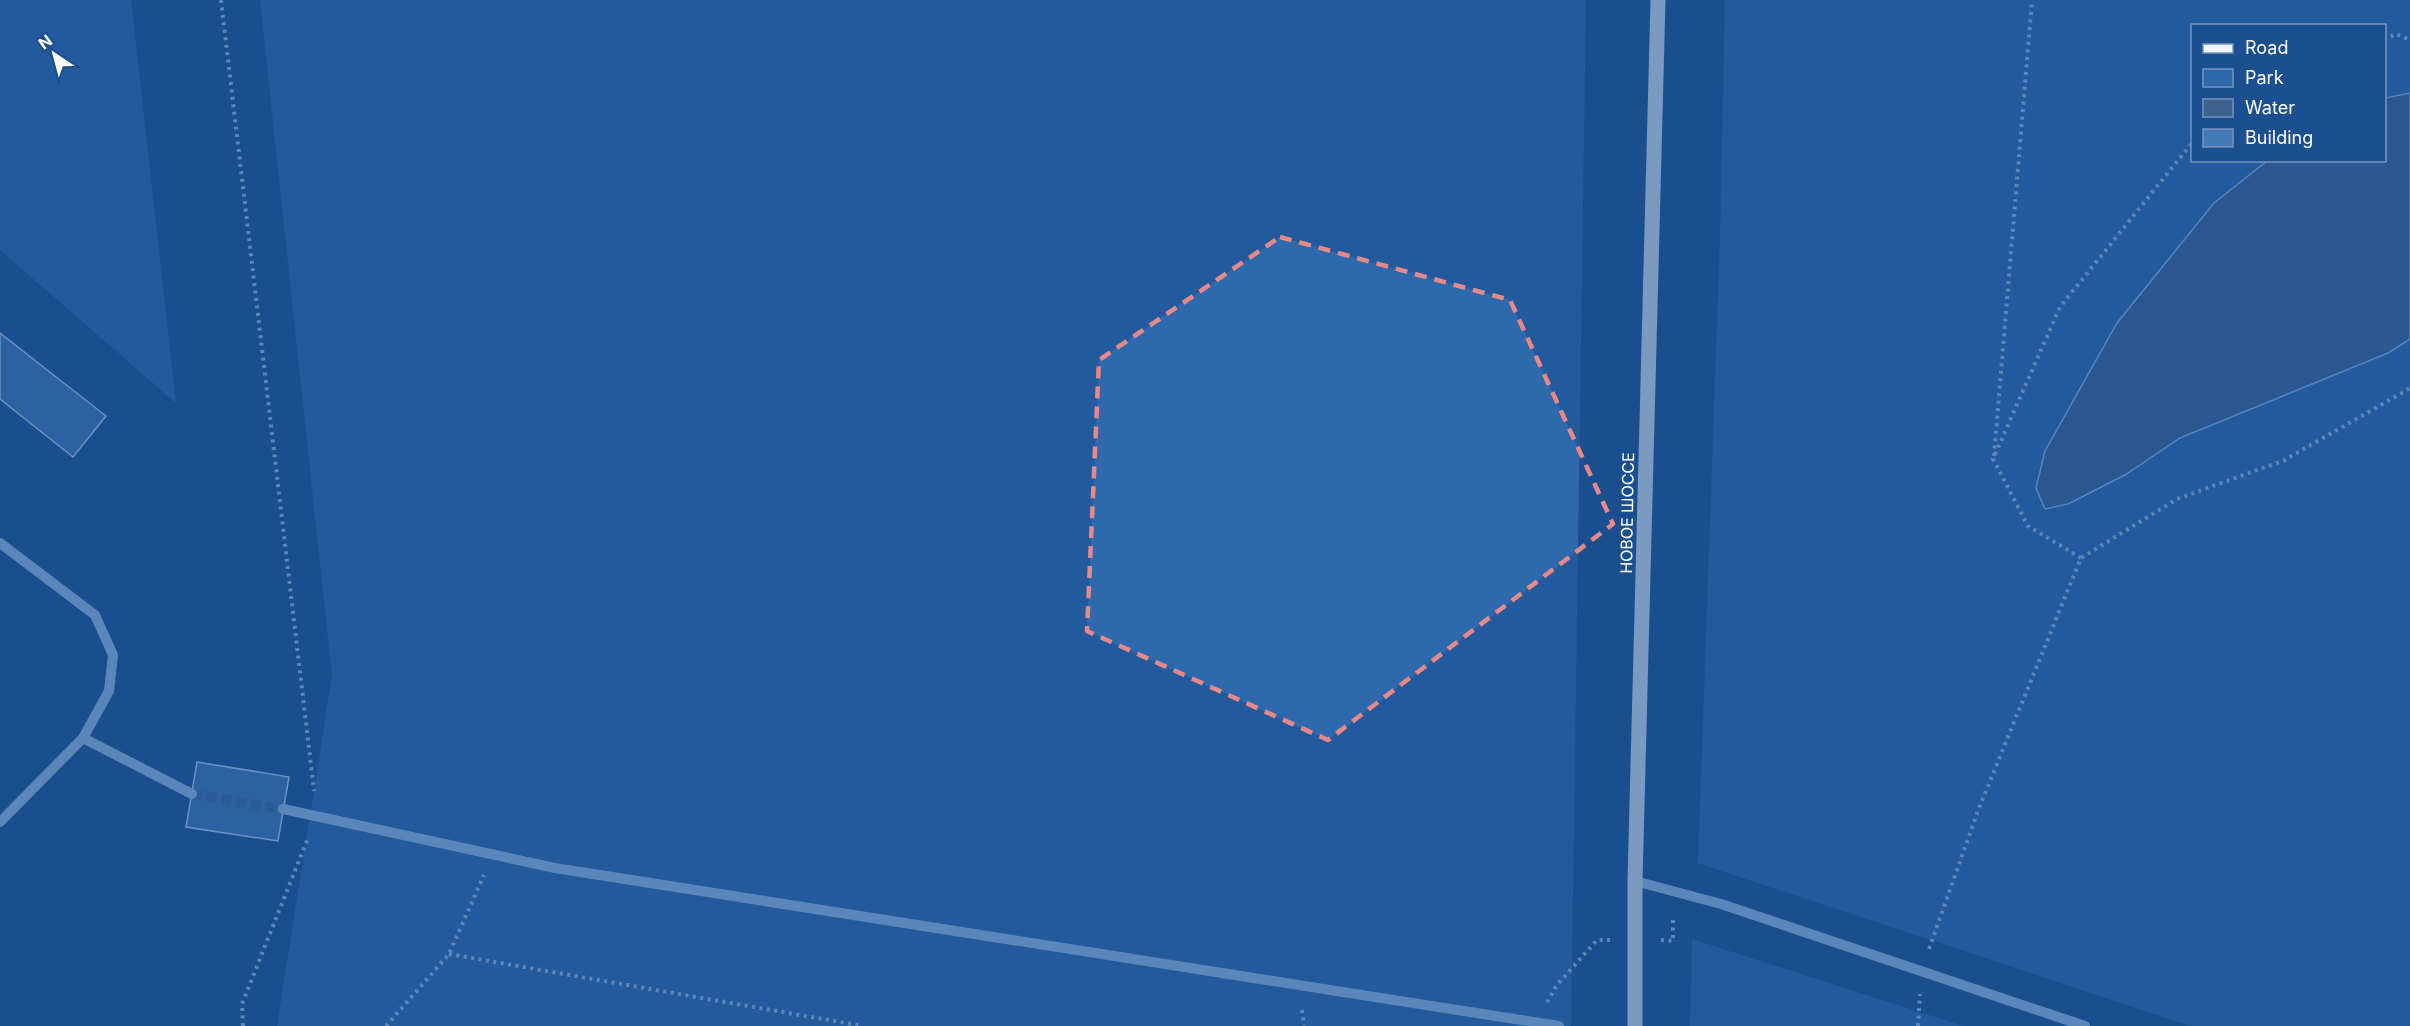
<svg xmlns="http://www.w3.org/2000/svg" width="2410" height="1026" viewBox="0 0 2410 1026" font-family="Inter,sans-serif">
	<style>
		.green { fill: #2e69ad; fill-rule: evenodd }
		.water { fill: #3c6290; stroke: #9cc4f0; stroke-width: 1.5 }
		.building { fill: #4478b7; stroke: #cfe3fa; stroke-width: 1.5 }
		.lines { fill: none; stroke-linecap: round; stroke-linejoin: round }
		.minor-tunnel { stroke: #3d69a0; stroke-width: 10; stroke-dasharray: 10 5; stroke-linecap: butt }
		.path { stroke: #a9c9ee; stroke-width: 4; stroke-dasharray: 3 4.5; stroke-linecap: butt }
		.minor { stroke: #a9c9ee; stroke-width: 10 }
		.major { stroke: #f0f6ff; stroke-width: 15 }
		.marked { fill: none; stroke: #e88989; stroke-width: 4.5; stroke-dasharray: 12 8; stroke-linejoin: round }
		.labels { text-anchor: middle; stroke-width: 4.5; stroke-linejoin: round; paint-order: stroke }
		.street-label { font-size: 16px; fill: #fff; stroke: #1b4f8f }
	</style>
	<rect width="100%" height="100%" fill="#1b4f8f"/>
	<path class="green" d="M0 0H131L176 403 0 250Z
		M260 0H1586L1571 1026H277L332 676Z
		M1725 0H2410V1026H2190L1698 863 1720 239ZM2192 26H2384V160H2192Z
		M1692 939 1963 1026H1690Z"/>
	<path class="water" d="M2410 93V339L2388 353 2180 438 2125 475 2068 504 2045 509 2036 488 2045 451 2117 323 2214 203 2267 161 2384 160 2385 98Z"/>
	<path class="building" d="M0 333 106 416 73 457 0 399Z
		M197 762 289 777 278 841 186 827Z"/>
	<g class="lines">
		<path class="minor-tunnel" d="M192 794 283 809"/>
		<path class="path" d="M221 0 314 791
			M2384 40 2396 34 2410 40
			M1994 456 2032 0
			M2081 558 2028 526 1993 459 2060 307 2192 143
			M1661 940 1673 941V916
			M1929 949 1979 808 2081 558 2177 499 2285 460 2410 388
			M449 954 863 1026
			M1547 1002 1557 985 1597 940H1611
			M1302 1010 1304 1026
			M243 1026 242 1004 308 838
			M386 1026 449 954 484 875
			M1918 1026 1920 994"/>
		<path class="minor" d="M0 543 95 615 113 655 109 691 83 738 0 822
			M83 738 192 794
			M283 809 555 868 1559 1026
			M1635 881 1721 904 2085 1026"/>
		<path class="major" d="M1635 1026V881L1658 0"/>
	</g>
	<path d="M0 0H2410V1026H0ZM1280 237 1510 300 1613 524 1328 740 1087 631 1099 360Z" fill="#1b4f8f" fill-opacity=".55" fill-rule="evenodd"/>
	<path class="marked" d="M1280 237 1510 300 1613 524 1328 740 1087 631 1099 360Z"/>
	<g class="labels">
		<g class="street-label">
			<text transform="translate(1627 513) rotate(-89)" y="6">НОВОЕ ШОССЕ</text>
		</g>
	</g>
	<rect x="2191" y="24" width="195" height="138" fill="#1b4f8f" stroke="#7695bc" stroke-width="1.5"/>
	<rect x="2203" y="44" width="30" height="9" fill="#f0f6ff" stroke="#7695bc" stroke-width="1.5"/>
	<text x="2245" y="54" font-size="18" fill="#ffffff">Road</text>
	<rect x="2203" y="69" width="30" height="18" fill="#2e69ad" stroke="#7695bc" stroke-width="1.5"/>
	<text x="2245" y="84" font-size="18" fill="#ffffff">Park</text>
	<rect x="2203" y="99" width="30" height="18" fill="#3c6290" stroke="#7695bc" stroke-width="1.5"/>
	<text x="2245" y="114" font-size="18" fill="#ffffff">Water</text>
	<rect x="2203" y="129" width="30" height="18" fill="#4478b7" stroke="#7695bc" stroke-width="1.5"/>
	<text x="2245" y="144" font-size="18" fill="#ffffff">Building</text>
	<g transform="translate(54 54) rotate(324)" stroke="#1b4f8f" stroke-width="4.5" paint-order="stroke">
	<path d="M0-4.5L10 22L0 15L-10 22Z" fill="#ffffff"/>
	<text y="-9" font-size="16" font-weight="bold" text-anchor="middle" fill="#ffffff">N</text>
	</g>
</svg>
